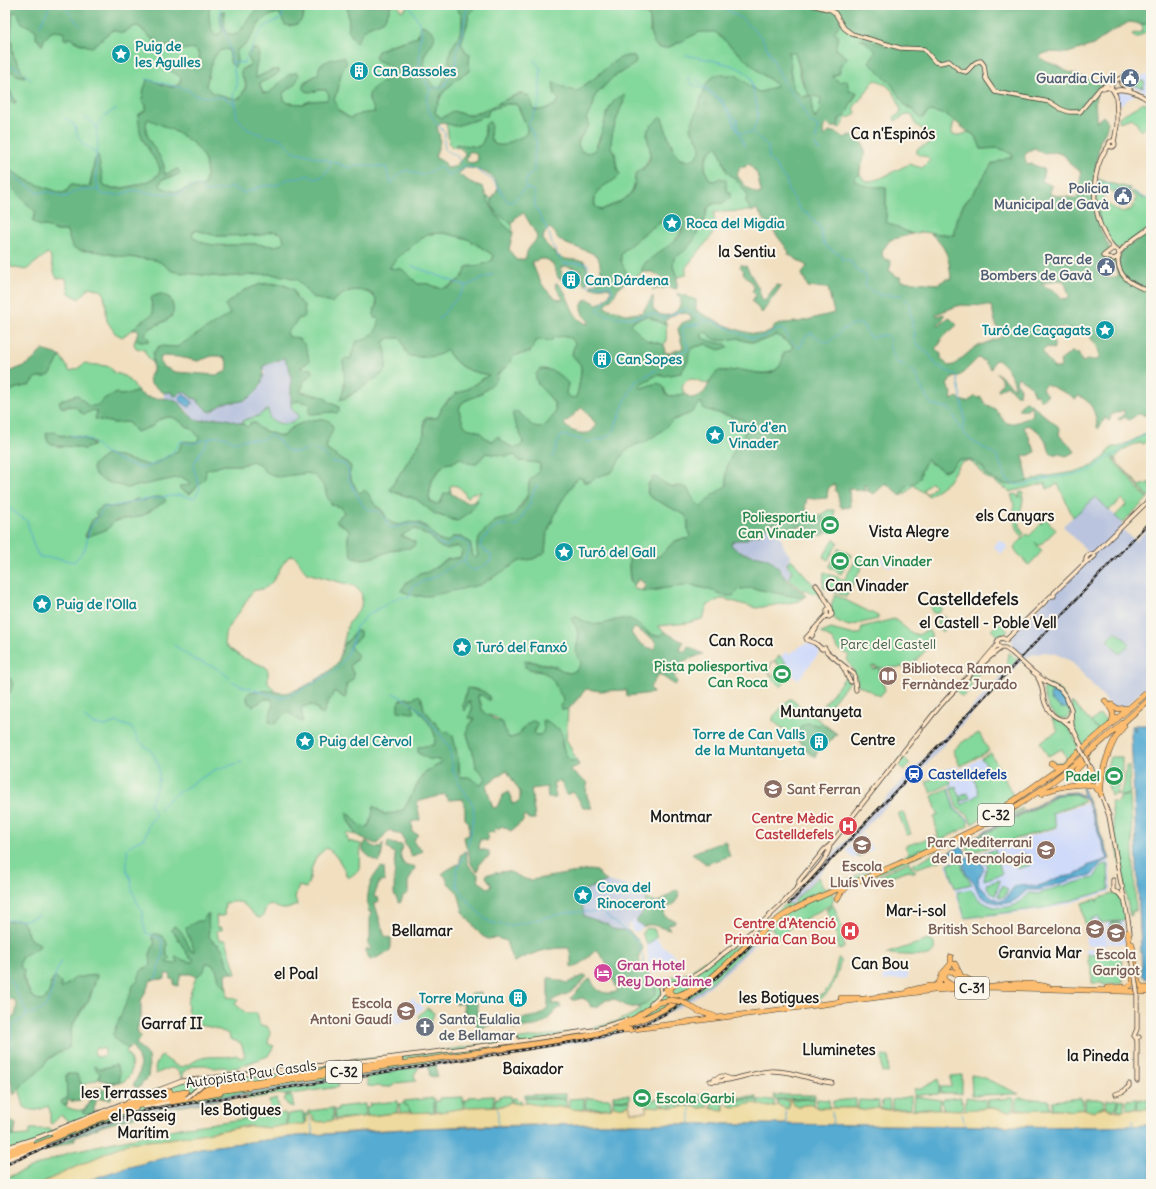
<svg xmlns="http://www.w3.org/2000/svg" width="1156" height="1189" viewBox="0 0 1156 1189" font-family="Delius,sans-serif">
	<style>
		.built { fill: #cfdafa }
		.industrial { fill: #bac4de }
		.green { fill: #83d89b; stroke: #507a5c; fill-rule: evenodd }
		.forest { fill: #6ab883; stroke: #436a50; fill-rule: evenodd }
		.sand { fill: #eeda9e; stroke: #857b5d }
		.water { fill: #56abd2; stroke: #396477 }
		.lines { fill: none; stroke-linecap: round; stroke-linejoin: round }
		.stream { stroke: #56abd2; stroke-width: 1 }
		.secondary-casing { stroke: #3c3935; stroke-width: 5 }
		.highway-casing { stroke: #3c3935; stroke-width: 6 }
		.secondary { stroke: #fee5c5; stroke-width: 3.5 }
		.highway { stroke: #fcbd6f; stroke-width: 5 }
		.rail-casing { stroke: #1c1c1c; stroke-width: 2.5 }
		.rail { stroke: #fbf7ec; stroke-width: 1; stroke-dasharray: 3; stroke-linecap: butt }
		.secondary-bridge-casing { stroke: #3c3935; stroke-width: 5; stroke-linecap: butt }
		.highway-bridge-casing { stroke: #3c3935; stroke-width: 6; stroke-linecap: butt }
		.secondary-bridge { stroke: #fee5c5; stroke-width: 3.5 }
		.highway-bridge { stroke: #fcbd6f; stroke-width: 5 }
		.labels { text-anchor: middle; stroke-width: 4; stroke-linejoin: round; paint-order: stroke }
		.shield { fill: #fbf7ec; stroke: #5f5e5a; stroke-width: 1 }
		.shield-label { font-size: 13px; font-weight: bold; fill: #1c1c1c }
		.culture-label { font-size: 14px; font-weight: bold; fill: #0d838f; stroke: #fbf7ec; text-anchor: start }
		.service-label { font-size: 14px; font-weight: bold; fill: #4e5e75; stroke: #fbf7ec; text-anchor: end }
		.leisure-label { font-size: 14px; font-weight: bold; fill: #27864d; stroke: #fbf7ec; text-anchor: end }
		.park-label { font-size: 14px; fill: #405e48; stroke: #fbf7ec }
		.education-label { font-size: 14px; font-weight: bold; fill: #785e54; stroke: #fbf7ec; text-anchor: end }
		.transit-label { font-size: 14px; font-weight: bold; fill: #164399; stroke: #fbf7ec; text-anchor: start }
		.health-label { font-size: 14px; font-weight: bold; fill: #be3a42; stroke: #fbf7ec; text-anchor: end }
		.hotel-label { font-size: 14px; font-weight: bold; fill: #b23c85; stroke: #fbf7ec; text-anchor: start }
		.worship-label { font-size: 14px; font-weight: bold; fill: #5b616d; stroke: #fbf7ec; text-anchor: start }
		.street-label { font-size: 14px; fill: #1c1c1c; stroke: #fbf7ec }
		.neighbourhood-label { font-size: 15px; font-weight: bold; fill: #1c1c1c; stroke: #fbf7ec }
		.district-label { font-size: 18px; font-weight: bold; fill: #1c1c1c; stroke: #fbf7ec }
	</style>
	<rect width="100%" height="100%" fill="#fbf7ec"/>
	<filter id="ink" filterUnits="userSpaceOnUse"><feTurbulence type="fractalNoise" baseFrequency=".025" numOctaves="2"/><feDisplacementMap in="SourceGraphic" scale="8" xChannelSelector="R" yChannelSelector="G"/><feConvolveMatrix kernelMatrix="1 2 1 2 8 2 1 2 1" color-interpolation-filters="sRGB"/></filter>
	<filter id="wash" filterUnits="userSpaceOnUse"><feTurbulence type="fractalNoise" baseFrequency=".012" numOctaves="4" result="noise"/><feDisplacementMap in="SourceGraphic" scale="16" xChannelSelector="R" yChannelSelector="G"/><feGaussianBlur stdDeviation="0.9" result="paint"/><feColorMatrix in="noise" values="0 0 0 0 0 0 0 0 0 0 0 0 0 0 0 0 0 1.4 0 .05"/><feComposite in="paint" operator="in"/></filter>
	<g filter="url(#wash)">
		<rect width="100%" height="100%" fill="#f1dfc0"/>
		<path class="built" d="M1142 75 1151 76V95L1132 86 1133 80Z
			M1123 91 1135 95 1118 106 1117 96 1119 92Z
			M1000 539 1008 547 1001 554 993 546Z
			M880 558 897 563 896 565 893 564 891 568 879 561Z
			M807 643 813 644V645L820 652 798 680 774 661 779 656 781 657 785 652 790 654 793 650 796 651 799 647Z
			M981 758 986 766 973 775 979 794 962 805 956 787 950 788 952 783 944 769 957 766 959 770Z
			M1087 803 1110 865 1111 888 1109 892 1050 909 964 919 946 863 1057 828 1052 814Z
			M862 834 874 849 854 859 846 850Z
			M1099 918 1100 923H1104L1108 945H1087L1086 943 1085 926 1092 925 1091 919Z
			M634 920 643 927 639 931 634 932 631 930V923Z
			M1123 920 1126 943 1125 944H1109L1106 923Z
			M656 938 663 947 672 952 677 959 655 974 648 963 647 945Z
			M1085 948H1105V953L1091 954 1086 953Z
			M883 963 908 964V978L883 981Z
			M414 997 416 1003H419L423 1008 410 1019 389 1026V1024L385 1021 390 1014 400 1004Z"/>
		<path class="industrial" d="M284 358 289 367 291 376V408L294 412 298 414V418L290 423 284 424 274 421 269 417V411L268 409 258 416 244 420 242 423H237L226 419H207L200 421 192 417 184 407 179 403 172 399 162 398 164 397V393L166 392H171L178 395 180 392H185L192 398 197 399 210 412 222 404 229 402 234 403 265 374 263 366 278 361Z
			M1096 496 1122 523 1124 531 1136 541 1151 525V683L1118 713 1071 661 1056 654 1045 652 1031 655 1024 660 1023 659 972 713 911 782 845 847 790 905 787 903 1020 657 1012 649 1013 634 1084 562 1089 553 1063 526Z
			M771 523H775L784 547 791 557 786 565 791 571 787 580 781 571 769 559 754 556 734 549 731 544 733 540H740L760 534Z
			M607 881 638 888 644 891 647 895 645 908 641 916 636 921 634 920 629 925 627 931H617L609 927 607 924 584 916 580 892Z
			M757 938 760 940 732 967 701 994 669 1013 648 1024 639 1027 629 1028 647 1022 672 1009 694 995 732 963Z
			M627 1031 600 1039 148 1111 112 1121 5 1166V1163L94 1125 126 1114 154 1107Z"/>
		<path class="green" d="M210 5H261L247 21 239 33 234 35 227 33 225 31 224 11 222 32 216 36C208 28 208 15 210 5Z
			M303 5H347L349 25 348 30 355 42H357L361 34 368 27 383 21 388 13 391 5H398L401 11 406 9V5H455L456 8 462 15V27L458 38 451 49 449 70 441 86 437 88C427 82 422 69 424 58 426 46 447 36 422 25L419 29 417 37C405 42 381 44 375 56L377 60 385 63 392 67C393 86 367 82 369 100 370 104 374 108 375 112L360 114 350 118 339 111 334 99 338 90 341 73 346 62 342 57 320 65 318 74 304 82V90C313 95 319 87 328 91L329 98 327 100 310 101 303 104 288 103 284 100 283 93 295 85 292 73C283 78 275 95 263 93L260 86V83L273 77 279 72V70H272L256 78C252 68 260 60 258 50L257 49H252L247 55 251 64 242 69 241 74C247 86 247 85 240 98L235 99 213 93 206 86C209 74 212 45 229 50L230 55 237 61 236 55 237 50 246 44 261 21 266 17 277 13 280 14 281 17 288 26C302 24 306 19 303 5Z
			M476 5H629L649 16 650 20V32L657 47C671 52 686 36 699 32 704 31 710 31 715 32L763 75 775 83 776 86 765 91 758 92 736 75 690 128C693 134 700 141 701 148 703 160 684 164 677 156L667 134 662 118 658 119 648 129 647 133 651 153 646 165 636 173C634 179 635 184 633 189 630 199 610 206 601 210L595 206C592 188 608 185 619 176L617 169 615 153 611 148V144L612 134 619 111 624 102 614 101 607 114 604 127 594 151 588 153 581 151 578 144C580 136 586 131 589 123L586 118 593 107 595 96 613 77 629 68 634 56C618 54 607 68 596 77 590 82 583 85 578 91L568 90 558 84 553 87 555 95 560 99C556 107 542 111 534 110 528 99 533 94 518 94 504 99 485 112 471 114 456 117 459 106 442 118L436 114 435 111 442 94 456 79 470 71 469 62 470 54 466 52 461 43 467 25 469 15 474 9Z
			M13 11 18 14 36 30 40 44 43 43C46 32 52 30 63 32L68 40 69 37C75 43 83 45 92 47 99 42 105 35 113 30L123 33 132 27 138 26 152 39 175 50 192 48 197 51 200 59 188 67 166 62 162 65 176 73 181 78 179 83 174 87 165 86 159 83 144 89 142 101 146 105V110L138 115 143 140 160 168C160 171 160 172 158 174 152 184 113 192 104 186L95 159 89 188 72 185 70 186 66 192 61 193 26 181 12 172H7L5 174V104L9 102H16L8 87 7 81H5V68L17 75 24 77 13 54 11 35Z
			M842 22C852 35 874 37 889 42V48L861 39 877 51 869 62 892 85 907 107 913 110 921 119 930 111 948 115 954 121 952 130V135H960L969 132C976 136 979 142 981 149L999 148 1012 154V158H1010L992 164 971 196 964 204 957 218 954 235 921 232 912 234 886 222V188C875 187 862 188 854 179L857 175 860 174 864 180 868 182 881 178 909 164 922 168 930 160 927 157 917 154V149L931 143 930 135 915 124 913 115H906L895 121 894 117 901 113C899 98 890 83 875 80L854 107 856 113 851 117 846 118 840 128 838 127C840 113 853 106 857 93L849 91V88L833 78V76L838 74 840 66 848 58 836 49 835 45 838 37 834 32Z
			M1151 23V30L1136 38 1133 36 1132 34 1142 32 1143 28 1141 25Z
			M788 52 795 53C799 63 799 75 803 84 806 90 815 97 821 98L819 112 815 119 812 111V98L808 96 801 97 793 88Z
			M1135 79 1145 82 1143 88 1133 85Z
			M1144 102 1151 108V123L1141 131C1138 127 1136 121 1132 118L1119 122V117Z
			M507 104H516C519 108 521 113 523 118 535 140 518 135 505 145 492 147 488 139 491 126L485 129C484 138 485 143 477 147L460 145 455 146 457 148 452 147C446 140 450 130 445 123L455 126 479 119 482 116 488 114 489 110Z
			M148 118C177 132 217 146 204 187H190L181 191 178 192 169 191 161 187 160 184 162 179 173 177 177 169 172 172 164 174C169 157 137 139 148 118Z
			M718 146 727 172 739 183 745 191 747 194 746 202 751 211 714 212V219L718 226 710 238 686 267V275L677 277 673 266 674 257C691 248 691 244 699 227 701 224 703 222 705 219 707 215 706 210 709 207 712 203 719 203 724 203L730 194 726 189V185L722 178 715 181H711C701 169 705 153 718 146Z
			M1098 179 1112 184 1130 188 1129 192H1112L1108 190 1103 192 1104 202C1116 209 1118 216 1133 208L1132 206 1136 203 1134 201 1137 198 1131 193 1132 191 1142 198 1151 199V227L1121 248H1115C1099 229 1094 203 1098 179Z
			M5 183C16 188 26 204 36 212L32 221 40 226H46L57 231H67L71 244 82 251H95L118 256 155 260 160 262 172 271 184 273 222 277 268 274 285 276 298 280 312 297 331 303C336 299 342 294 347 292 358 287 384 294 374 309 376 312 379 317 379 321 380 332 366 341 357 341L350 359 343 361C345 375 346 387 340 399L347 398 367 383 380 376 386 370V352L383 342 389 338H401L403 344 418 357C429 357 438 357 447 350 457 369 471 372 490 375L482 379 469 388 455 394 442 406 440 413 437 418H429L424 420V434L422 439 392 486 393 492 416 499 435 514 456 521 470 512 476 500H474L481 492 472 493 467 498C464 492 459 483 450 486L451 493 444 494 441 502 437 504 433 503 429 499 432 481 444 464 452 463 460 458 468 463 476 464 486 453 506 456 512 455 516 456 519 461 534 462 540 464 538 473 531 479 529 484 528 494 514 515 509 519 495 521 479 539 477 545 478 556 475 558 473 556 470 542 461 537H452C451 539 450 541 448 542 441 546 430 529 424 525 412 518 401 529 391 523 385 520 386 514 382 510 380 508 377 507 375 505 370 500 367 495 363 490L360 493 357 490 349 475 351 468 350 465 327 450 326 443 333 426 328 420C318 417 298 423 290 429 288 431 286 434 283 436 272 435 261 428 250 425L247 427 242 423 244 420 258 416 268 409 270 419C283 426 286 426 298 418V414C292 411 291 409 291 403L296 401 309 403 311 406 310 414 332 412 337 413 338 407 312 394 300 392 302 388 304 381 309 377 300 369 309 361 289 337 287 332 298 319 301 318 294 290 283 284 267 283 261 284 243 291 230 314 215 324 177 347 159 346 153 353V364L145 353V350L136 348 134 344 135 340 140 342 149 338 145 336V333C157 320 182 324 170 298L161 294 153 296 151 303 153 309V314L139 323 132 330 122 337 115 333 107 321 106 313V304L103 292 100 290 89 287 87 291 79 299 69 293 66 279 57 278 55 275 50 255 48 253 26 270 11 267 8 256 5 255Z
			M486 196 492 199C492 211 503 218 512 224L513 233C500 222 493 211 486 196Z
			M671 218 678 220 682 225C682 241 656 255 644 264L642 269 643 272 630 281C627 271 616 262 623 251 634 242 659 220 671 218Z
			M196 230 217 236 262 235C269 231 274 230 282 234L284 240 282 244C274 248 263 244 254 244 234 243 211 251 193 237L192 233Z
			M444 233 468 239 493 255V260L479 266H469L462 278 447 287 440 288 428 284H418L410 276 399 269 389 268 397 258 427 234Z
			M647 316 663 324 666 323C666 330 668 339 664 345L646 340 632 327 631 323 633 321Z
			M703 332C708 332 709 336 714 339 721 342 731 339 738 338 752 346 763 341 777 335L793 346 790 351 784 352C783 355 783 361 781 364 772 379 752 371 739 370 736 370 733 371 730 371 726 371 722 369 718 372 713 375 711 380 708 384 698 382 690 373 682 386L684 394 672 396 667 395 662 385 654 384 641 388 640 386 642 383 659 374 661 373V376H663L681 373 688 361 689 353 692 348 706 344C713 347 718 351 726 348V344L717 343 702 338V334Z
			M555 337C562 336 572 336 575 343L572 354C574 359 580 362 581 367 582 370 578 394 576 397L572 398 565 394 568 385C560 375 552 367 539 370L537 383C546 394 564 406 550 420 546 425 543 428 537 428L513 415C514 424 521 432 523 443 517 456 503 439 495 438L494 440 491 441 474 430 471 431C465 427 462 423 460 416 456 401 468 401 477 395 482 393 486 390 490 386 497 379 505 359 514 355 519 353 525 354 530 352L537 340 550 341Z
			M61 357 70 371 77 369 85 363C93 366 101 364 110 367L114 373C126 374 131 382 138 391L130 394 119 395 117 393C109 396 103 398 98 405L89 407 77 395 64 399 63 408 72 406 77 408 80 412 84 414 93 410 97 412 95 419 114 423 128 422 136 432 153 426 158 420 167 417H173L193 430 200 438 198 442H183L178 451 157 462 151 466 112 455 102 458 93 465 127 488 181 477 190 482V485L180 489 190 494 206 470 225 465H242L252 461 292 475 308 473 317 476 325 488 327 496 332 505 341 507 344 512 343 514 337 519 338 523 349 529C349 534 347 539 348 542 350 547 351 551 352 556 364 564 381 554 393 550 399 548 406 548 412 547L415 542 401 535C405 533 413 528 418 530 420 531 421 533 423 534 424 534 429 535 429 535 435 538 436 545 443 548 451 551 456 542 462 550L461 557 448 559 428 572 420 574 407 582 401 591 416 596 507 568 520 561 533 559 543 554 545 551 547 533 559 505 575 481 578 478 582 477 584 482H589L599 476 612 472 624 452 637 444 644 442 663 430 673 420 691 413 701 402 704 409 744 420 747 425 742 441 732 454 727 467 726 474 727 485 713 495 701 507 693 499 687 488 678 486 672 487 653 477 648 485 647 493 654 499 685 515 688 520V530L691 536 688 539C671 537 670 549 658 557L651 555 629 560C629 565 629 577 630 580 632 584 634 585 634 589L644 591H654L668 587 691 585 733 596 740 589 751 588 802 598 800 601 794 602 756 608 725 599H720L708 605 702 619 687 623 658 626 665 632 658 636C646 635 640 622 629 619 616 617 604 626 591 625 585 624 580 619 574 616L579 638 577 645 578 655 581 663 577 670 572 673C563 673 559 667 551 665 544 663 538 664 529 660L533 671C542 671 551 674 555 683 556 686 557 689 559 692 561 696 563 696 564 701L560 706 563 709 568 710 566 739 577 761C561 763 564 740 560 731 554 728 550 721 543 721L545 730 541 735H537L534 734 537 727 527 724 519 735 511 738C505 736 504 729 503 723L495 717 485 714 482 709 481 703 478 699V695H482L490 700C489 691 479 690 471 688L466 692 463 706 466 709 468 702H470L472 708 471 713 475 718 468 727 467 734 475 759 476 768 482 773 486 778 482 784 480 785C473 779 470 777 461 777L460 776 459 764 453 736 450 733 442 731 432 719 424 709 422 699 409 698 400 711 413 713 412 706 413 704C421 713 440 731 434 745L420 747 419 754 431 759 439 760 441 763 422 775 404 809 395 813 384 814 378 809 373 812 370 824 366 828 360 826 349 813 347 818 356 835 346 833 348 841 361 844 360 870 348 878 345 873 346 872C341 864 335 852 326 848 322 853 316 855 314 862 310 871 311 880 306 888L299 886 295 897 297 905C284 911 282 910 270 904L266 907 263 916 259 918C251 915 246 902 238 902 234 901 229 903 225 903L224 916H216L217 927H222V930H217L218 937 220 940H226L236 973H233L227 963 223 950 219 945 212 941 209 936 208 926 209 914 202 921 197 922 187 932 194 948V952L191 951 185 938 174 926 171 930 176 935 189 957 194 959 192 962 185 961 176 956 177 963 176 964 167 963 166 961 169 960C164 950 170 941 159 935L152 938 155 942 150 954 152 964 149 967 144 968 142 971 138 982 133 987 123 1012 115 1028V1039L128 1049 126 1051C139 1069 128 1089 106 1082H118L119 1075 120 1073 116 1065 98 1069 100 1073 99 1079 83 1085C83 1099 84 1105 68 1100L76 1101 82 1094V1084L77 1076V1075L66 1074 67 1096 66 1099 61 1102 64 1106 67 1104 66 1107C95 1119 85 1094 95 1088H100H98L85 1110 89 1115 182 1080 352 1060 416 1054 585 1030C604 1025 623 1021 640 1010L638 1007 642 1006 656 989 653 982 657 980 689 973 703 961 712 960 731 947 733 949 787 903 790 905 796 902 795 900 818 877 824 889 921 849 909 854 905 846 935 836 939 847 832 893 834 898 832 904 794 925 779 939 771 927 760 940 757 938 714 980 694 995 672 1009 647 1022 617 1032 584 1039 388 1069 154 1107 115 1117 5 1163V1123L7 1124 12 1136 29 1135 30 1129H50L52 1131 71 1123 61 1115 52 1124 50 1123V1111L48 1106C38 1111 33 1112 24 1107L19 1088 24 1083 39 1071 49 1059 60 1052 69 1048 72 1026 90 998 97 976 96 974 94 975 75 978 61 990 51 982C51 990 49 996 42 1001L32 997 23 977 24 970 20 967 19 962C23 954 32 952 39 947L29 938 25 925 17 920 5 922V695L10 692 7 676H5V393L17 388 30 385 36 377H45L51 374 59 358ZM58 435 78 436 84 438 94 443 93 446 84 449 76 447 57 446 48 442 46 436ZM158 497 166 501 142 516 119 520 113 522 108 529 86 537 85 535C89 530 89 524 93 520 99 514 99 514 102 506 115 508 125 508 135 499L142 501ZM292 555C300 558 300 568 307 573L354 586 361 592 362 596 361 607 348 624 343 645 347 642 356 631 350 645 351 648 356 653 357 659 350 666C355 678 354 677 346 685V696L344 698 334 691C331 699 326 704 324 713H319C316 705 307 702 301 709L303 721 302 722 293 714 286 713 276 723 269 722C269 714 275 707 272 699H265L257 704 247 701V697L255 692 264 691 276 692 268 683V671L266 667 243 658 226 646C220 632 234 620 241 610 245 604 248 597 253 591 258 589 263 590 268 586 278 578 281 560 292 555ZM96 1048 105 1049V1055L100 1057 96 1056 94 1051Z
			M1151 430V439L1142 444 1141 443C1128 445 1125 449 1115 458L1118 463 1140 486 1151 482V495L1149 497C1141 491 1138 485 1132 478 1126 471 1119 465 1113 457H1112C1116 465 1123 470 1129 477 1136 486 1138 490 1148 498L1122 523 1115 516 1127 504 1122 499 1109 510 1096 497 1073 517 1058 484 1047 489 1045 483 1010 492 1002 486 985 477 978 467 969 461 962 462 958 466 948 482 929 496 913 485 905 494 903 492 901 496 907 485 912 484 921 475V471L927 459 931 464 951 468 958 460C969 458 984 463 986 475L996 481 1005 483 1028 481 1042 477 1080 471 1092 466 1106 456 1109 450 1113 447H1119L1138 438ZM931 482 935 486 927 494 923 490Z
			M1023 492C1025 509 1013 518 1024 534L1022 536C1009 520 1018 510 1011 495L1016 494 1018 497 1020 496 1019 493Z
			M828 510H834L838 530 826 533 822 514Z
			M1046 519 1056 530 1039 546 1035 542 1042 551 1030 564 1028 565 1014 549 1015 546 1027 534 1029 536Z
			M834 539 838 542 828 560 823 557Z
			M839 548 851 555 841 574 829 567Z
			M859 555 866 559 846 597 823 587 824 572 844 580Z
			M791 559 818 590 821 598H820L817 593 813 594 806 589 804 591 788 579 792 571 787 565 788 562Z
			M835 595 878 616V619L849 626C830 619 827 615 835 595Z
			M930.5 608a5.5 5.5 0 1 1 11 0a5.5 5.5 0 1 1-11 0Z
			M942 615 951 622 943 632 937 625 938 619Z
			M894 619 912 633 918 635 928 630 931 634V645L905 672V667L882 668 872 666V669L880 668V672H878L879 674 881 673 885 690 880 696 858 685C857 675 852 668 847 659L849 655 837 649 832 639 821 633 831 629 850 634H860L862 627Z
			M999 622 1008 631 1005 634 997 636 991 630Z
			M1116 631 1130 644 1120 654 1107 640Z
			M1008 653 1011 654 1017 660 1005 672 1004 671 1006 667Z
			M779 656 786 662 782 667 791 675 781 687C775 682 763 671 772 663 774 661 777 659 779 656ZM774 661 780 666 772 676C768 671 769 665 774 661Z
			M985 662 988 665 970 682 967 679Z
			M846 676 849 682 821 717 816 715Z
			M966 679 973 687 962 697 955 690Z
			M1049 685C1065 692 1065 697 1071 713L1068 718C1051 721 1046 703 1043 690L1047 686Z
			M789 699H791L837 734 830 742 820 746 815 757C808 754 803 750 801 743L773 721V717Z
			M1071 703H1073L1100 732 1083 748 1074 728Z
			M1099 715 1103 717 1107 722 1099 730 1091 722Z
			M1052 719C1069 717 1074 739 1080 751L1062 765 1053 763 1050 760 1051 759C1056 765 1062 762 1067 759L1062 749 1048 756 1040 742 1058 731Z
			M979 733 989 751 960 766 953 750 964 741Z
			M991 753 1014 797 972 824 968 815 957 808 951 788 956 786 959 797 968 793 970 797 962 801 960 798 962 805 979 794 973 775 988 767 981 758Z
			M902 755 910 764 904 770 896 763Z
			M1110 757H1122V776L1116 794 1120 793 1124 785 1126 766H1129L1130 794 1120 796 1116 794 1111 796 1105 773Z
			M946 772 951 783 931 793 926 782Z
			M948 788 954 809 969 821 967 824 969 826 939 841 934 817 938 815 932 796Z
			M1075 794 1084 799V802L1052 813 1056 827 969 853 967 843 1044 804 1057 795Z
			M1130 795 1136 911H1132V915L1130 916 1114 831 1111 801 1116 803 1120 800V797Z
			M1022 808 1023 810 994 825 993 823Z
			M903 812 911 834 907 835 898 813Z
			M863 846 866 853 858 857 855 850Z
			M995 850 1002 874 984 880 987 864 971 857Z
			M939 851 942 860 917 868 914 867 912 865Z
			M1026 854 1030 865 1017 869 1013 858Z
			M962 860C961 871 966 876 972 884L955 888 948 864Z
			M909 862 912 868 916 871 914 872H910L909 870 875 881 867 882V881Z
			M1108 864 1109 888 1108 890 1049 907 965 918 957 892 971 889C979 904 997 912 1015 905 1020 903 1025 897 1030 893L1038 894 1058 887 1094 878 1102 865Z
			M1000 880 995 896 988 889 986 884Z
			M1002 885 1008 890 1005 896 1000 898 998 896Z
			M1113 894 1119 895 1121 897 1125 920 1100 923 1099 917 1091 919 1092 925 1085 926 1082 903 1096 899 1097 902V899Z
			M833 905C840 918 843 933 844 948L839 950C838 936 832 922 826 909L828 908 830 910 829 907Z
			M1120 922 1121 928 1112 929 1111 923Z
			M646 928 654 929 657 937 647 945 642 933Z
			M928 940 933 942C936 947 934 953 929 956L885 954Z
			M1121 952 1123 983 1103 985V983H1092V969L1088 962V953L1091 954Z
			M838 958 841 960C838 972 834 990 823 997 820 999 817 999 814 1000L813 997 823 994 826 991 833 980Z
			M206 963 212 964C221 974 215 979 227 988V997L236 998 238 1000 235 1004 246 1013H257L260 1026H267L270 1032 268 1044 274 1046 268 1056 235 1068 222 1067 215 1068 205 1065H198L190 1067 183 1072V1078H182C175 1062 167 1069 156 1074L155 1067 160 1057 162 1056 175 1065 182 1067C191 1064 199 1057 208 1057 218 1056 227 1058 236 1055L241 1058 245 1056 241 1043 230 1039 229 1034 214 1028 200 1025 196 1022 195 1019 187 1011 188 1007 187 1003 196 977 204 969Z
			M427 1008 434 1013 430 1025H421L422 1029H425V1033L421 1034 419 1024 421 1023 419 1015Z
			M883 1056 889 1057 888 1073 882 1072V1058Z
			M419 1067 414 1075 416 1081 396 1083 391 1087 368 1086 366 1077 356 1079V1082L351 1083 350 1080 338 1082V1087L285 1095 279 1094 248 1099 247 1095 154 1111 103 1126 74 1138 73 1137 112 1121 148 1111Z
			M962 1075V1093L958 1094 957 1093H940V1087H951V1076Z
			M971 1075 982 1077 1019 1094 972 1095Z
			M939 1079V1094L914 1095V1089H921Z
			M566 1094V1098L525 1097V1095Z
			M613 1095H629V1100L613 1099Z
			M689 1095H708V1101L689 1099Z
			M711 1095H723V1099L711 1101Z
			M774 1095H815V1098L775 1099Z
			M286 1096H292L294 1108 290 1107 284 1100Z
			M494 1096 493 1106 465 1108 464 1100H468V1097Z
			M499 1096H511V1100L513 1098H516L517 1101 521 1100 522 1103 516 1104 511 1100V1102L504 1106H495V1099H499Z
			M911 1096V1109H892V1100Z
			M914 1096 941 1100 939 1109H914Z
			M463 1097V1107L461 1109 440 1112H435V1101H439V1098Z
			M724 1097H757V1099H725Z
			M961 1097V1102H963L962 1108 960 1110 943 1109 942 1101 944 1099Z
			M966 1097 986 1100V1107L982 1109 965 1110Z
			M434 1098V1111L432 1112 412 1113 404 1103V1101Z
			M525 1098 566 1099V1107C553 1107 537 1108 526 1102Z
			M584 1098V1107L582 1110 568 1109 569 1099Z
			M586 1098 610 1099 611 1108 585 1109Z
			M661 1098 660 1107H649L647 1106V1101Z
			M663 1098 671 1099V1108L663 1105Z
			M1011 1098 1014 1099V1110L1010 1112 988 1107V1100Z
			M1019 1098 1049 1100 1050 1109 1018 1110 1016 1109 1017 1099H1019Z
			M1081 1098V1100H1083V1109L1071 1111 1059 1109H1052V1102L1053 1101Z
			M277 1099 279 1109 271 1110 269 1101Z
			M673 1099 687 1100V1106L673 1108 672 1101Z
			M815 1099 813 1105C804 1104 795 1110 790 1100Z
			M817 1099 829 1100V1108H817L816 1106Z
			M856 1099V1108H833V1101Z
			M1085 1099H1097L1105 1101 1103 1107 1093 1112 1085 1110Z
			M1114 1099H1119L1116 1108 1110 1110 1106 1107 1107 1100H1114Z
			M1121 1099 1124 1100V1110H1117L1119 1101Z
			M1137 1099 1136 1109H1127L1126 1100Z
			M1139 1099 1148 1100 1147 1109H1138L1137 1103Z
			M613 1100 629 1101V1104C624 1108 618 1109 613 1105Z
			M689 1100 708 1102 707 1106 700 1108 689 1106Z
			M723 1100 724 1110 712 1109 711 1102Z
			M725 1100H758L757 1103 754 1104 751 1103C743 1108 730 1110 725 1100Z
			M758 1100H774V1106L766 1107 760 1105Z
			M777 1100H788L789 1102V1108L788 1109 777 1105Z
			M859 1100 879 1101 878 1108 867 1110 858 1108Z
			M889 1100 890 1110 881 1108 882 1101Z
			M398 1101 397 1113 367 1116 366 1107 370 1106V1104Z
			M403 1103 409 1109 410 1113H400L399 1104Z
			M365 1104V1117L335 1119 334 1110H338V1107Z
			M333 1108V1119L331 1121 321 1122 314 1121 312 1115 310 1114 307 1116V1122L305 1124 304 1114H308V1111Z
			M303 1112 304 1124C299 1126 291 1127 287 1124L288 1114Z
			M285 1113 286 1114V1125L270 1128 249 1126 169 1139 128 1143 39 1184H7L6 1181 8 1177 73 1151 180 1128Z"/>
		<path class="forest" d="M5 5H210C208 15 209 28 216 36L222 32 220 16 222 11H224L225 31 227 33 234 35 239 33 247 21 261 5H303C306 18 300 28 285 25L280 14 277 13 266 17 261 21 246 44 237 50C235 56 239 62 235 67 227 64 231 57 229 50 212 45 209 74 206 86L213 93 235 99 240 98C242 94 246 90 246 86 247 80 240 77 241 71L251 64 247 55 252 49H257C263 58 252 67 256 78L272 70H279V72L273 77 260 83V86L263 93H269L288 75 297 72 299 74C298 85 290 86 283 93L284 100 288 103 303 104 310 101 327 100 329 96 326 90C317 88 311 96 303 89V84L318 74C319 71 318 67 321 65 326 60 337 58 344 57L346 60V64L341 73 338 90 334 99 339 111 350 118 360 114 375 112C374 108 370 104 369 100 367 81 393 86 392 67 387 64 379 62 375 58L378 51 392 45 417 37 419 29 422 25C448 36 426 46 424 57 422 69 427 82 437 88L441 86 449 70V57L451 49 458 38 462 27V15L456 8 455 5H476L474 9 469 15 467 25 461 43 466 52 470 54 469 62 470 71 456 79 441 95 435 111 436 114 442 118 453 111C458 112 463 115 469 115 484 114 506 97 523 93L530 97 534 110C542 111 556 107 559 100L555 95 553 83C563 84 566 91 578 91 583 85 590 82 596 77 607 68 618 54 634 56L636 59 635 64 613 77 601 89 595 96 593 107 586 118 589 125C584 135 573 139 581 151L588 153 594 151C605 136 603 100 624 95 625 102 621 106 619 113 616 121 611 135 611 144 611 149 614 151 615 155 616 162 616 168 620 174 613 186 591 184 595 206L601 210C610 206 630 199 633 189 635 184 634 179 636 173 638 171 641 170 644 168 658 155 644 143 648 129L660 117 662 118C667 132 670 148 680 159 686 161 691 161 696 157 706 149 695 137 690 128L706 85 714 75H736L758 92 765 91 776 86 775 83 763 75 715 32H700L667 48H659C646 38 654 29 649 16L629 5H1150L1151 23 1141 25 1136 23 1129 22 1108 34 1093 45 1068 53 1049 52 1043 54 1040 57C1044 63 1058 64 1066 71L1103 84C1091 94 1097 109 1096 122L1103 116 1108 122C1107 128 1104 136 1100 140L1093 186 1101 231 1110 249 1102 256 1119 259 1122 251 1151 229V416L1138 414 1129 420 1125 417 1120 420 1118 419 1124 414V410L1111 415 1110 420 1108 421 1106 417 1098 429C1096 425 1097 423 1096 419 1094 409 1089 400 1079 396L1075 399 1070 395 1046 384 1042 388 1045 393 1048 395 1041 400 1037 395H1034L1030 385 1018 377 1016 381 1020 389 1019 395H1016L1007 385 998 391V389L1003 382 996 372 1015 389C1015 378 1007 367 998 360L994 361 991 369 983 360 978 358 961 375 951 379 947 385 952 393 951 400 958 397 960 400 967 402 976 396 978 398 981 397 985 404 995 409 1004 421 1009 424 1018 422 1032 416 1033 412 1031 406 1025 410H1020V407L1025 401 1028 402 1060 428 1059 435 1071 446 1075 452 1066 456 1060 454H1051C1048 450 1049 446 1046 442 1044 435 1033 426 1026 425L1024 428 1028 434 1031 444 1033 445 1035 452 1030 455 1023 456 1028 481 1007 485 996 481 986 475C985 463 969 458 958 460L951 468 944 471 935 466 927 459 921 471 920 478 915 483 907 485 901 496 886 483 874 494 868 491 866 485H864L865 491 849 488 850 507 842 508 840 505 837 492 835 491V485H832L828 489 827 498 814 499 807 498 805 507 807 512 805 521 806 522 822 514 825 528V534L823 536C814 534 808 529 800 526L784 534 779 524 771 523 760 534 753 535 745 540H736L732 542 731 544C739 557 756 553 768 559 777 563 782 575 789 582 795 587 802 590 806 596L802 598 751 588 740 589 733 596H727L707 589 691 585 644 591 642 590 646 585 639 579 634 585C628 579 630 569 629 560L634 551H642L658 557C670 549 671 538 688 539L691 536 688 530V520L685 515 654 499 648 495V485L653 477C661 478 663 484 670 486 676 489 679 484 687 488L693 499 701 507 713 495 727 485 726 474 727 467 732 454 742 441 747 425 744 420 704 409 701 402 691 413 673 420 663 430 644 443 637 444 624 452 612 472 599 476 589 482H584L582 478H578L575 481 559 505 547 533 545 552 543 554 533 559 520 561 480 585 429 596H416L401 591 407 582 420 574 428 572 448 559 460 558 462 550 457 546 447 549 442 548 436 544 430 536 423 534 416 529 411 530 401 536 415 542V545C410 550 400 548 393 550 382 553 360 565 351 554 351 549 348 545 348 540 348 536 349 533 349 529L336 521 337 519 344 513 341 507 332 505 327 496 325 488 316 476 308 473 278 477 264 471 261 465 252 461 242 465H225L206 470 205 478 190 494 180 489 179 486 190 485V482L181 477 127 488 102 480 94 473 93 469V465L106 455H112L151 466 157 462 178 451 183 441 198 442 200 438 193 430 173 417H167L158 420 153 426 136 432 128 422 114 423 95 419 97 412 94 410 84 414C80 413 80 411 77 408 73 404 66 407 61 407L59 402 64 399 78 395 89 407 98 405C103 398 109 396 117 393L119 395 130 394 138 391C147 402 162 396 173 400 185 405 184 412 192 417 194 419 198 420 200 421 208 419 218 417 226 419 232 420 236 423 242 423L247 427 250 425V422L256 423C257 426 257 426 259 428 262 430 280 437 283 436 287 435 288 430 292 428 301 422 317 417 328 420 341 432 323 437 327 450L350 465 351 468 349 475 357 490 360 493 364 490 368 493 375 505 383 512 387 519 392 523 399 525 410 522 418 523 427 528 439 540 444 542H448L452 537H461L470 542 473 556 475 558 478 556C477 552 476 549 477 544 478 537 489 524 496 521 504 518 510 520 515 513 520 508 527 500 528 493 529 489 528 484 530 480 534 475 543 471 539 463L519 461 516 456 512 455 506 456 486 453 476 464 468 463 460 458 452 463 444 464 432 479 429 497 430 501 434 504 440 503 444 494C453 489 459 503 469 502 472 502 474 500 476 500H478L470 512 458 521 435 514 416 499 391 491 390 489 422 439 424 434 425 418H437L440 413 442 407 455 394 469 388 489 375C470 371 458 369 447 350 436 359 422 357 409 356L405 350 401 338H389L383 342 386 352V370C379 377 349 397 340 400 346 387 345 375 343 361L346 358 350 359 357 341C367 341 382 329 378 318H374C372 312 377 308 377 303 376 290 356 288 347 292 341 294 336 299 331 303L312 297 298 280 285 276 268 274 222 277 176 272 172 271 160 262 155 260 118 256 95 251 78 250 72 247 67 231H57L46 226H40L32 221 36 212C25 204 16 189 5 183V174L8 171 14 172 28 181 61 193 66 192 70 186 72 185 89 188 90 186 95 159 98 155 104 186C114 193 147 184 156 177 159 174 160 172 160 168L143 140 140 132 138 115 146 110V105L142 101 144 89 147 80H149C158 81 179 97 181 78L179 76 162 65 160 62H166L188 67 200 59C197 41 186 52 175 50 167 48 156 42 150 37 146 33 143 29 138 26L132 27 122 33 113 30C105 35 99 42 92 47L81 44 69 37 67 40 64 39V34L63 32 52 31 43 41V45H41L39 40 36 39V30L22 23 18 14 13 11 11 35 13 54 25 77 17 75 5 68ZM842 22C852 35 874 37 889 42V47L860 38 876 51 869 62 892 85 904 104 913 110 921 119 930 111 947 115 967 131 973 134 978 141 981 149 999 148 1012 154V158H1008L992 164 971 196 964 204 957 218 956 226 954 229V235L930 233C947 248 949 257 951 279H946L938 284 901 281 900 277 895 276 892 272 889 271 891 264 890 261 883 258 882 251 890 240 912 234 886 222V188C873 186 866 188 854 180L855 177 860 174C860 166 862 165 864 158 866 153 864 141 858 138 856 137 852 136 849 135L845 138 841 136 835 132H829L824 137 823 129 827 123 831 127H838L839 119 845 116 857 92 849 91 847 80 839 82 833 77V76L840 72V66L848 58 836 49C835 44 839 40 838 34L834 32ZM788 52 795 53C801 68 801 82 809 95L821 98 819 112 815 119 812 111V98L808 96 801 97 793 88 790 71 791 65ZM507 104H516C520 108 521 113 523 118 535 140 518 135 505 145 488 147 490 137 491 124L490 122H488L485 125C485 134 486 141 478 147L456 144 455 146 461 149 465 153 464 157 454 167 447 168 445 163 435 157C440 142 442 143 437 127L441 122 455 126 479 119 482 116H487L489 110ZM148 119C177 132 217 146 204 187H189L180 192 171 191 161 187 160 184 162 179 178 175 180 173 178 169C173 170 169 175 164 174 168 156 138 139 148 119ZM718 146 727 172 739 183 745 191 747 194 746 202 752 212 756 209 785 246 789 252 788 254 807 266 802 274 808 287 828 288 834 313 799 322 783 323 773 327 772 331C767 333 762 335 757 334 740 333 710 319 696 310V300L677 293 681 299C681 315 662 321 653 309V296L642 313 625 314 615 310 609 309 605 307 608 302 614 296 618 288 629 280C628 269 616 262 623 251 633 243 656 222 668 219 672 217 676 219 680 222 689 235 668 246 659 252 654 256 649 260 644 264L642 269V272H652L667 281V284L653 288V290L668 287 677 289V277L673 266 674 258C694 247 694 237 705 219 707 214 705 208 711 205 715 202 721 204 726 202L730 198V194L726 189V180L720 178 715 181H711C701 169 704 152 718 146ZM1035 148 1042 153 1055 152 1064 155 1072 166 1080 171 1081 175 1078 196C1077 197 1076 198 1074 198 1073 198 1051 195 1050 194V188L1052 186 1042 181 1044 169 1031 164 1027 165C1023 155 1024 152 1035 148ZM470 151 476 154 478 159 477 161C473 163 469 164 466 160L467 156ZM749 163 757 174 761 191 760 194C752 194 741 182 737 175L740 167H745ZM465 168C477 167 497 175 498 188 497 192 493 196 492 200 490 210 505 220 512 224L516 217 523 213 525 215 536 234 537 238C532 247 527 246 526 258L522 260H516L509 249 513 233C498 220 489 206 483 187L470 182 458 174ZM549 228C555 230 556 238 561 241 571 248 591 249 598 258 600 261 600 267 601 270 605 280 599 282 591 285V287C595 290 602 285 610 288L611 292C608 297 604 302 597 304L588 299 584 301C579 308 582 316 589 321L588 324C568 319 571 290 556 283L555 284C556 290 561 293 563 299L560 300C543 292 538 278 532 262 548 254 554 262 558 278L562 279 561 268 566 266 579 269C584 273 581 280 585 285L588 282 587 268 584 261 565 259 558 256 544 242 543 237 545 233ZM196 230 217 236 262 235C269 231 274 230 282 234L284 240 282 244C274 248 263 244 254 244 234 243 211 251 193 237L192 233ZM444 233 468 239 493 255V260L479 266 466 267C466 278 451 288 440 288 435 288 432 285 428 284 424 283 422 284 418 284L402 269 389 268 397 258 427 234ZM1101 262H1114L1119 276 1107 278ZM1057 280 1064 281 1069 294V298L1062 299C1054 287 1052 291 1041 284ZM960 305 991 306C994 314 995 329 1002 334V337L975 347 954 365 948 366 941 358V354L935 348 940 344V342L942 341 941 339 957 325 949 317 939 326 938 324 943 319 944 314 937 316 936 314ZM679 312 689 314 692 319 682 323 678 329 683 348 669 353H665L664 345 662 344 646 340 631 325 633 321 647 316 664 324 666 323 667 319ZM1065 327 1071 334 1082 332 1091 333V339C1097 344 1101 352 1098 360H1088L1082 362 1078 353 1071 352 1060 361 1061 365 1060 368H1054L1043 354V351L1047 347 1054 349V343L1048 334 1049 330ZM703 332C709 332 709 336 714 339 721 342 731 339 738 338 752 345 763 341 777 335L793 346 790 351 784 352C783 355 783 360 781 364 772 381 751 370 738 370 736 370 734 371 732 371 727 372 724 370 719 371 710 375 710 387 703 393 700 396 696 397 692 398L684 394 672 396 667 395C665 393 665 389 663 386 657 379 648 388 641 388L640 386 642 383 659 374 663 376 681 373 688 361 689 353 692 348 706 344 719 350 728 347 726 344 717 343 702 338V334ZM555 337C562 336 572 336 575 343L572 354C574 359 580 362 581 367 582 370 578 394 576 397L572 398 566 394 568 383C558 374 555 369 540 369L536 374C533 392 569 400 550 420 546 425 543 428 537 428 528 425 524 413 515 411L513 412C511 421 522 433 523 443 517 454 503 443 498 436 496 438 495 440 493 441 487 442 482 433 478 431 466 427 466 431 461 417 455 400 468 401 478 395 485 391 492 385 497 379V375L508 365 513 356 530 352 537 340 550 341ZM582 407 597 425C595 427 593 430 591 432 582 436 569 431 564 424Z
			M347 5H391L388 13 383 21 368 27 361 34 356 43 348 30 349 25Z
			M5 81H7L8 87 16 103 9 102 5 104Z
			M742 264 743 266H746L758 287 762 300 764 302 776 285 781 286 762 313 752 301 756 295 752 291 754 288 752 283 743 273 744 271 740 267Z
			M261 284H280L291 288 294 290 296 298 304 305 305 316 298 319 296 323 287 332 289 337C303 336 308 349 309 361L300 368 312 369 313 373 304 381 302 388 300 392 325 397 328 401 339 407V411L337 413 332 412 310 414 308 411 311 406 309 403 297 401 291 403V376L289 367 284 358 263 366C266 381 257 396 242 401 236 403 229 401 223 404 219 406 215 410 210 412L199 403 197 399 192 398 185 392H180L176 396 173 395 171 392 164 393 150 383 149 378 153 371V353L159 346 177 347 230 314 225 305 243 291ZM162 356 179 357 198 361 212 356H219L225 358 228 365 227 371 218 375H215L175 372 162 366 160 360Z
			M161 294 170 298C182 324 158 319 146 332L145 336 149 338V341L142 342 135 340 139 330H132L139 323 153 314 151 299 153 296Z
			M42 350 56 354 61 357 59 358 51 374 45 377H37L30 385 17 388 5 393C5 388 4 381 5 377 7 371 21 368 26 365 32 362 38 355 42 350Z
			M55 432 60 436C72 435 85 436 94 445L84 449 76 447 57 446 48 442 46 433Z
			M158 497H163L166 501 142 516 119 520 113 522 108 529 86 537 92 520 98 517 95 512 100 509 102 506C115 508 117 508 129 503 132 502 135 500 138 499L142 501Z
			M572 616C584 618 585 626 601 624 610 623 620 617 629 619 640 622 646 635 658 636L665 632 683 642 680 650 685 652 688 646 703 654 686 660 680 664 681 673 674 675 677 683 675 685 659 674 650 687 653 693 627 696 626 690 601 691 586 689 568 710 561 709 560 706 563 702 564 699C562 696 560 694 558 691 554 682 551 674 540 671 534 670 531 670 525 667V661C528 661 556 666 558 668 563 670 564 673 570 673L577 670 581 663 576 651 579 635 577 629 571 619ZM635 628 653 639 656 643 655 649C646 649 634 640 631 632Z
			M356 631H360V637L350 645 351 648 356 653 358 656 350 666 354 675 353 679 346 685V696L345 698 334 691 331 698 327 703 323 715 320 714C319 712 318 710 317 708 313 703 305 705 301 709L303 721 302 722C295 720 294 713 286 713L276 723 272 724 269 720 273 705 272 699H265L253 706 248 703 247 695 250 692C255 692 260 691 265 691 271 690 277 693 284 693 300 691 331 674 339 660 341 655 342 649 343 645L347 642Z
			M5 676 11 679 13 685 10 693 5 695Z
			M467 688 482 691 488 695 490 700H488L482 695H478V699C481 703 480 706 483 711 484 714 498 721 503 723L505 732 509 738C522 738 522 725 532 721L536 722 538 725 534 732 535 735H540C546 730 543 727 543 720 550 721 553 727 559 729L562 734V746L567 757 571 761H577L579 765 569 770 588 783C584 791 588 800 592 808H583L578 798 573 792 566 795 561 781 553 783 556 798H548L547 787 531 789 535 819H529L525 816 522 818 524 820 511 831 502 826 498 829 495 828 494 832H489L486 835 489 837 487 841 480 839 479 849 489 851V857C481 860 479 863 478 871 470 867 469 858 469 850L466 847 464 837 469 835V823L465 819V810L463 799 448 800 445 794 417 802 420 820 411 822 413 829 412 832 417 834 418 835 415 838 414 842 416 846 422 849 423 851 411 857 408 848 404 843 405 840 402 838 403 836 389 830 377 844C370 843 363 837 356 835L346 813 347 812C353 815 363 834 369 825 372 822 372 811 374 806L383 814 397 813 404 809 424 773 441 763 439 760 429 759 418 753V747L434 745C440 731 421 714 413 704L412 706 415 712 413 713 398 711V704L400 700 406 698 412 699 419 695 421 697 424 709 432 719 442 731 450 733 453 736 459 764V774L461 777H469L480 785 482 784 486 778 482 773 476 768 475 759 467 734 468 727 475 719 469 718V716L472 710 470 702H468L465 711 464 710 463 706ZM505 771H507L520 792V800L514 804 511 802 512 798 509 792 503 795 497 807 493 808 486 785Z
			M807 723 818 725 823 724 836 734 829 742 819 746 815 755C806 751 801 745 797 737L801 726Z
			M366 841C371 845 373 848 380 848L383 843 381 860 379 862 372 859 363 851V846Z
			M388 841 394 844 402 845 403 847 400 854 402 861 406 866H414L415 868 408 882V893L403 896 401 902 399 903 394 894 395 854 387 848Z
			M725 841 730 856 706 864 692 853Z
			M465 851H467C466 863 468 867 478 874V881L488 888 492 885 486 877 487 874C495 874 503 870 510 872 517 875 524 880 531 880L589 870 597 871 602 878 607 881 580 892 584 916 607 924C612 932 620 929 628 931 632 933 641 943 643 948 642 951 639 953 639 956 638 968 658 979 656 994 643 1009 630 1012 615 999L606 1000 597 1007H591L588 1001 582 998 575 1000H572L571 998 588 980 591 979C595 992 606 996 618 991L605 961 597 949 582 963 572 968 571 967V958L569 948C549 947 532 953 514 962 511 958 508 947 506 941L497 938 488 939 482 936 464 914 458 893 448 883 445 876 442 874 447 870 460 863V855Z
			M381 867 384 868 385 882 380 881 374 896V897L378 898 379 901 373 904 376 908 384 934 386 937 391 938V947L389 952C382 954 376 959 370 960L365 951 367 948 370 950 371 948 368 944 370 938V915H371V912H369C366 905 368 887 372 880 374 876 378 871 381 867Z
			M676 890 679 892 678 898 673 905 668 907 664 912 665 917 674 920 675 922 668 925V926L670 930C661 929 651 921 643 927L636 921C643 914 645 908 646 898L654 902 661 901Z
			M208 913 209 936 212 941 219 945 223 950 227 963 233 973H226L227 988 221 984C216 976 219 963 206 963L204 971 196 977 191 974H181L178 986 174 985V980L171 979 170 974H165V979L151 980 141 1001V1016L137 1029 138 1034 142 1037 136 1043 148 1056 149 1068 148 1077 141 1084V1086L136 1088 133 1085C144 1069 141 1062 132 1046L128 1049 115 1039 113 1034 132 989 133 985C141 980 138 973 143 969 146 967 149 968 151 964L150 954 155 942 152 936 153 934C160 933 168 939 167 946 167 952 164 954 170 958L166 961 167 963 176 964 177 963 175 957 176 956 185 961 192 962 194 959 189 957 176 935 171 930 174 926C183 929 187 943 191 951L194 952C194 944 186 936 186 927L198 921H202Z
			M17 920 23 921 29 938 40 944 39 947C30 954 18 954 20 967L24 970 23 978 32 997 42 1001C53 992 48 985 55 977L61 983V989L75 978 94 975 96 974 97 976 88 1001 83 1007 72 1026 69 1048 60 1052 49 1058 39 1071 24 1083 14 1095 10 1078 5 1077V1021L15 1016 17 1007 15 1000 5 998V922Z
			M583 976H587C583 982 574 991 567 994 561 997 559 996 552 1001V1004H559L561 1007C552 1012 550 1020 541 1024 533 1028 523 1026 515 1029 499 1019 495 1024 478 1029 476 1019 472 1015 463 1011L464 1003 456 1004 453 1001H464L472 994 481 993 482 994 478 996 477 1002V1016L483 1021H488L504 1017 519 1019 537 1016 542 1014 548 1007V978H553L557 981H562L567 983Z
			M436 1064 437 1076 433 1077 430 1076 428 1066Z
			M114 1065H116L120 1074 119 1077 120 1081C113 1083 106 1082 99 1079L100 1073 94 1068V1066L102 1069Z
			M66 1074H77V1076C81 1080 87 1098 79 1101 76 1102 71 1101 68 1100L67 1104 64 1106 61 1102 62 1100 66 1099 67 1096Z
			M100 1088 111 1091V1099L97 1098 94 1108V1113L89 1115 82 1113 83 1110H85L91 1101 92 1093Z
			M5 1118 16 1124 14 1136H12L7 1124 5 1123Z
			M73 1137 75 1140 37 1154V1153Z"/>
		<path class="sand" d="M787 1100H790L793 1104 797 1106C804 1106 812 1102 817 1108H856L867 1110 878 1108 887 1110 939 1109 960 1110 982 1109 986 1107 1010 1112 1014 1110 1059 1109 1071 1111 1084 1109 1093 1112 1103 1107H1106L1110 1110 1122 1111 1127 1109H1151V1125L1103 1127 757 1124H599L467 1126 363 1131 298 1136 201 1148 115 1171 78 1184H39L128 1143 169 1139 249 1126 270 1128 286 1125H303L307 1122V1116L310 1114 312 1115 314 1121 321 1122 396 1113 440 1112 471 1107 504 1106 511 1102C519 1106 521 1101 527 1103 540 1106 552 1107 566 1107 574 1112 601 1110 612 1108V1105C618 1108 623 1109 629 1104L631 1112H646V1106L660 1107 661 1105 673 1108 689 1106 700 1108 711 1107 712 1109 724 1110V1106L727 1105C738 1111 748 1101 758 1104 765 1106 770 1109 777 1105L788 1109 789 1108V1102Z"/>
		<path class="water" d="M184 395 193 402 190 407H189L179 400 182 395Z
			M1052 691 1066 702 1068 708H1061L1050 699V696Z
			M1133 725 1135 731V725H1151V980C1146 980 1142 977 1142 972L1131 734V728Z
			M1083 787 1110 859 1101 863 1092 875 1074 879 1039 890H1027L1017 899 1011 902 1002 904 989 901 981 896 978 892 974 882 967 876 964 869V858L967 857 973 861H979L982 864 984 870 978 878 979 887 983 889 988 895 1000 901C1011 898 1009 888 1018 885 1025 883 1031 887 1037 886 1044 885 1049 881 1055 879 1065 875 1071 878 1082 871L1083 869 1088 867 1087 866 1108 859 1086 798 1074 793 1055 795 1039 805 968 841 963 846 966 854C958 857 956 851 946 856L945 854 962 846 968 840 1039 804 1054 794 1075 792 1084 796 1082 788Z
			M599 1124H757L1103 1127 1151 1125V1184H78L115 1171 201 1148 298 1136 422 1128Z"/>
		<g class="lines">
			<path class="stream" d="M65 5 71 15 80 25
				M220 5 221 20 229 45 237 85 233 95 237 117 247 129 265 136 282 139 293 151 331 161 349 168 361 165 369 166 386 167 391 184 401 173 407 170C424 177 423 176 439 166L448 175 466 167 474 168 494 181 507 201 512 202 526 188 534 191 535 207 548 231
				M409 5 420 24 422 34 419 42 420 51 419 68 420 74 426 81 430 90
				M718 5 741 18 762 38 787 88 799 102 810 123 818 126 815 145 821 153
				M40 26 50 5
				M5 36 8 37
				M686 55C701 59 741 63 750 77 752 82 753 90 754 95 758 112 760 114 753 131
				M5 62 21 71 31 80
				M233 62 244 63C250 53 256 34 265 27 269 23 277 21 282 18L284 5
				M688 78 691 84 705 89 715 97 721 99 727 109 737 120 738 129 741 133 752 132 768 146 769 160 776 165 781 175 786 179 788 191C798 199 796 212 809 214L816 224 819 225C822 230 821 235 823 241 825 248 834 251 840 254L842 259 851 261 856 270 865 275 867 279 865 285 868 289 880 295H902
				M146 79 186 89 195 95 207 97H223L235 104
				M696 79 717 97
				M5 88 13 99
				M719 99 730 115 745 146
				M83 116 95 125 96 129
				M64 117 75 126 77 135 82 143 95 152 96 154
				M465 166 460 161 456 155 445 150 444 143 445 133C436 123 423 109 428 95 429 91 431 90 434 88 437 87 441 87 444 87L456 63 457 49 462 35 466 12 469 5
				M13 174 16 178 39 193 49 192 63 197 68 196 77 190H98L102 194 106 195H118L134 190 148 193 180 194 194 186H198L207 192H211L218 190H224L232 187 244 193 263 186 277 185 288 179 301 178 308 175 314 179C325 177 328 172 331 162
				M1097 181 1107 184 1115 189 1130 190
				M526 187C525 179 527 176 534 171V159L537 142 528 124 540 102V81L541 69 534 60
				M98 190C96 179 96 167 96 156 96 153 97 150 98 147 98 138 94 131 99 123 103 116 109 113 116 109
				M1133 191 1144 198 1151 199
				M549 233 553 247 563 264 577 263 588 264 587 286 610 285 612 293 597 310C605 317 626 319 637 317 641 316 645 314 649 314 655 313 659 317 664 318L685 309 705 321
				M412 266 466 286
				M905 298 910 304 909 310 912 318V325L915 333 914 338 915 343 929 354 936 365 957 376 965 420 963 429
				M439 319 468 285 493 274
				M70 435 91 440 103 451 123 462 141 468 156 464 173 452 181 441 191 444 217 436 228 438 234 442 248 439 259 440 265 438 270 435 279 441 285 449 292 452H300L310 448 314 449 324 454 331 462 345 464 349 473 348 478 363 506 368 509 380 512 389 526 392 528C398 527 404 524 410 524 432 525 432 545 447 546L455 539C464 540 472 543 468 553 467 555 466 556 465 559 465 560 466 565 466 566 476 575 482 566 491 561V555L480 547C480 540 494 527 501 525 505 524 510 526 514 526L517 525 529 506 535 488 540 483
				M552 458 560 437 563 435 567 436 589 442 607 437 614 431 616 424 626 399 636 381 662 367 672 355 688 350C688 342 681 336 683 327L685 326 701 324 706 320C723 322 737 336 754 338 765 339 772 330 782 329 789 334 788 342 799 348L801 347C802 341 805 336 810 333 819 337 820 342 830 342 837 334 853 318 864 326L867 334 871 338 883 335 889 336 890 347 896 362 909 367 914 372 925 395 931 404 940 407 948 408 953 414 960 428 969 439 997 456 1007 480 1014 484 1023 485 1044 479 1083 473 1094 468 1104 460 1118 452 1127 444 1151 432
				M5 501 10 509 27 521 33 544 39 557 56 558 74 562 85 549 89 530 104 508 142 500 179 495 194 498 200 489 193 466 202 449 210 439
				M174 645 193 659 214 667 224 673 232 681 241 686 282 698 303 689 336 670 346 657 353 640 356 627 367 615 399 597 409 598 413 586 434 577 465 559
				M393 693 411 703 423 713 450 747 453 771 464 792 473 805 474 815 468 846 456 872 457 886 468 901 485 919 492 923 509 926 570 912H602L638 941 646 969 657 986
				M84 717 93 724 105 726 116 722 131 727C134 731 136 737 139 741 142 745 148 747 151 751 165 771 159 783 150 804L154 812
				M951 784 949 789 955 809 968 819 969 822
				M5 883C8 889 7 897 5 903
				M5 921 6 920H26L39 915
				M5 966 8 978 15 986V992C18 994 26 1010 27 1014L25 1017 12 1026 10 1047 5 1061
				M155 979 158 973V967L163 956 162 939 146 933 143 921V912L137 902 132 890 131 879 127 872V848L132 844 145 838 149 823 154 818 155 813 171 797 214 770 242 762
				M26 1015C31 1013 40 1012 44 1008 54 996 53 974 61 961
				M690 1108V1124
				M498 1109V1126
				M785 1110 787 1125
				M832 1112 833 1125
				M962 1113 965 1126
				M310 1116 313 1135
				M1132 1126 1133 1120"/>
		</g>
	</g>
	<g filter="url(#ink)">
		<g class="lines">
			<defs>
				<path id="secondary" d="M812 5 831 10 835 13 844 28 852 34 900 48 924 49 935 62 940 63 949 61 959 70 966 72C971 68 975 60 981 61L984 65 986 79 995 92 1050 102 1061 109 1069 112H1080L1100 88 1123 77
					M1113 82 1111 87 1116 96 1117 113V125L1114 142
					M1121 84 1130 89
					M1103 88 1106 87 1112 89
					M1113 90C1117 91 1119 89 1123 90 1132 90 1144 97 1151 102
					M1109 144a3 3 0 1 1 6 0a3 3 0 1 1-6 0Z
					M1109 145C1107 149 1103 153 1101 158 1089 187 1094 226 1115 249
					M1119 253C1127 242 1140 235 1151 227
					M1103 256 1112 249H1117C1121 254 1118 256 1118 261 1119 280 1136 286 1151 292
					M1103 256 1114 259 1119 256
					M1086 562C1085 557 1089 553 1094 554
					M816 585 823 595 830 607
					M830 607 831 608 832 615 829 617 827 615V610Z
					M812 636 816 629
					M1006 640 1051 596H1054V593L1086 562H1088L1095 556 1094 554 1151 498
					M1006 640 1003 638 999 639 997 642 998 646 1001 648H1005L1012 653
					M822 649 825 648 827 652 854 674 856 690
					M822 649 815 643 807 640 806 638 827 615
					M981 664 997 645
					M842 666C847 671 846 678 851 682
					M1033 672 1046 682 1060 689 1066 697 1071 709 1072 726 1082 747
					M1038 678C1046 690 1039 702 1053 715 1058 719 1062 721 1068 719L1071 714
					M1063 720 1069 725 1072 730
					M924 726C946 697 972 671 1001 648
					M1091 767 1109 816 1121 884C1123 887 1122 889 1123 893 1126 906 1128 920 1130 933
					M1113 880V891L1119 893
					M799 886V881L824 850 830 845 921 729
					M1118 893 1123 898
					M661 994 660 987 661 984C669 983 675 984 682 981 698 976 711 964 723 954 752 932 775 913 799 886H801C811 875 827 861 830 846
					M651 1004 667 989
					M1137 1008V1029L1134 1036 1136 1038 1139 1037
					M512 1033 516 1038 515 1042
					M1136 1038 1137 1041V1081
					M714 1079 722 1076 731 1079
					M710 1081C731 1083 750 1072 771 1071 793 1070 811 1081 832 1083
					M203 1084 216 1079
					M1116 1094 1124 1091 1129 1086V1084
					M128 1102 182 1081 388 1058 519 1041 593 1030 626 1020
					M144 1107 173 1101
					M119 1113 136 1109
					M5 1148 39 1137 121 1104
					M5 1160 45 1145"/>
				<path id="highway" d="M1105 701C1112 709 1116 714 1111 724
					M1112 705 1118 709 1129 708
					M1087 759 1076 770 1074 777 1079 783H1085L1089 780 1091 773 1089 766
					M1051 763 1056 766 1063 765
					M1041 794C1051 788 1079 782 1091 785 1094 785 1096 788 1098 790
					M1101 794C1099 774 1111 740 1124 726
					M985 821 1064 765 1151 689
					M837 899 841 892 846 888
					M1128 932 1131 960
					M1132 944 1138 983 1142 987 1150 989
					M955 964 961 976 973 982
					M950 984 944 980V976L946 973 952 971 958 975
					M935 986 939 983 943 973 951 964V957
					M997 986C1009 983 1036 983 1048 987
					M1107 988 1128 987 1133 983V974
					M666 989 668 994C676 998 684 993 692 989
					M908 991 929 986 980 984
					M671 994 669 991 670 988 678 983
					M841 998H858
					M787 1007 803 1003
					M698 1011 714 1016
					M686 1022 934 990 986 987 1151 992
					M620 1025 635 1018 657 1003 671 1000
					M618 1031 690 1022
					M200 1090 400 1060
					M146 1096 170 1091
					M171 1102 220 1093
					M54 1134 127 1104 150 1098 186 1092
					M7 1151 31 1143
					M5 1155 28 1149 124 1109 165 1099 581 1037C633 1027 680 1007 719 971 743 950 763 927 791 911 816 897 843 887 868 877 908 860 948 844 985 824 1049 791 1098 745 1151 698"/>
			</defs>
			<use href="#secondary" class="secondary-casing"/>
			<use href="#highway" class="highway-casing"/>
			<use href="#secondary" class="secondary"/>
			<use href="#highway" class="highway"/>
			<defs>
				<path id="rail" d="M789 904 1151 520
					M633 1028C685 1010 720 976 758 938
					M5 1165 100 1124 148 1110 585 1040 622 1033"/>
			</defs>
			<use href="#rail" class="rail-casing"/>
			<use href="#rail" class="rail"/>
			<defs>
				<path id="secondary-bridge" d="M1012 653 1033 672
					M1080 748 1089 766
					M1132 956 1137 991V1008
					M187 1098 203 1084"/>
				<path id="highway-bridge" d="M671 1000 683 1002 698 1011"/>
			</defs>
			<use href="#secondary-bridge" class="secondary-bridge-casing"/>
			<use href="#highway-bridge" class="highway-bridge-casing"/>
			<use href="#secondary-bridge" class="secondary-bridge"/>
			<use href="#highway-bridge" class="highway-bridge"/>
		</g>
	</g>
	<defs>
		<symbol id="sight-disc" viewBox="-11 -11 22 22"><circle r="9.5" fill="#0f9aa8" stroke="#fbf7ec"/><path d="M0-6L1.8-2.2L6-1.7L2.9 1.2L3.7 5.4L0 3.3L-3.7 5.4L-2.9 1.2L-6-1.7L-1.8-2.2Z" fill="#fff"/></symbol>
		<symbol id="building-disc" viewBox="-11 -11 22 22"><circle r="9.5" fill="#0f9aa8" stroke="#fbf7ec"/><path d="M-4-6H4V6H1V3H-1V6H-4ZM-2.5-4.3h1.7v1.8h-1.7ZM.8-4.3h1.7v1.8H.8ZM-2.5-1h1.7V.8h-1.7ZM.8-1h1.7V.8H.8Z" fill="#fff"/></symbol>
		<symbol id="civic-disc" viewBox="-11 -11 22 22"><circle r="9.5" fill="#5c6f8a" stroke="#fbf7ec"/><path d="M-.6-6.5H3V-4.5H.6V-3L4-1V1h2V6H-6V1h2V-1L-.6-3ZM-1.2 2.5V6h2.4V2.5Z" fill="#fff"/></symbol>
		<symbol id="stadium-disc" viewBox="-11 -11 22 22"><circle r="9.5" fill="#2e9e5b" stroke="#fbf7ec"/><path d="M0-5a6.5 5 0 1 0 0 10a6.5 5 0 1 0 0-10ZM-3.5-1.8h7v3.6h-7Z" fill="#fff"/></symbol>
		<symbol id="library-disc" viewBox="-11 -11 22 22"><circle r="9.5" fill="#8d6e63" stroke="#fbf7ec"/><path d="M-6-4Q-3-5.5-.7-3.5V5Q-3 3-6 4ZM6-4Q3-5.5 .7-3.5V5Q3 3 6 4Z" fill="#fff"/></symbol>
		<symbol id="station-disc" viewBox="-11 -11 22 22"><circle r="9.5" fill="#1a4fb4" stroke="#fbf7ec"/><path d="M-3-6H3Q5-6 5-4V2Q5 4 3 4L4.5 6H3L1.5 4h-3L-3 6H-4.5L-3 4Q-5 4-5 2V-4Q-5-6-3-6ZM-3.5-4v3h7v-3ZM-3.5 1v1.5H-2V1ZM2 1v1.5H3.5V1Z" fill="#fff"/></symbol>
		<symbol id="school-disc" viewBox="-11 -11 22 22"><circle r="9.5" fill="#8d6e63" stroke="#fbf7ec"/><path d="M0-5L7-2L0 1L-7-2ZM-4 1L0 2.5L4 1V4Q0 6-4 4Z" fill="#fff"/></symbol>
		<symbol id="hospital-disc" viewBox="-11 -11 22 22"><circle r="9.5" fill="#e0444e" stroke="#fbf7ec"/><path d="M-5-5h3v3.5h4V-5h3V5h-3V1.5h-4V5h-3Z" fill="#fff"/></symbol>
		<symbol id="university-disc" viewBox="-11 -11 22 22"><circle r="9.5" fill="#8d6e63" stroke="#fbf7ec"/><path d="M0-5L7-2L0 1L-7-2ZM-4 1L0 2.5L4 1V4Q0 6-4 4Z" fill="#fff"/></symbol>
		<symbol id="hotel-disc" viewBox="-11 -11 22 22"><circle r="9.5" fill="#d1479c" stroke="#fbf7ec"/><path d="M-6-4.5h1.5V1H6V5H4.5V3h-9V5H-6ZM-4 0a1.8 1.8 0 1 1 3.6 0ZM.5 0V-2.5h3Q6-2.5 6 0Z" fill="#fff"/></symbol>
		<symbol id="church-disc" viewBox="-11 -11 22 22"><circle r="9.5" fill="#6b7280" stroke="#fbf7ec"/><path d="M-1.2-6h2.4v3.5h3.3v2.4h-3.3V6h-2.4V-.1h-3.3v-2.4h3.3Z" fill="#fff"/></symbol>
	</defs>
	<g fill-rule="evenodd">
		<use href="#sight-disc" x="110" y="43" width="22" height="22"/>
		<use href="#building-disc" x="348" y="60" width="22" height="22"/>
		<use href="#civic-disc" x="1119" y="67" width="22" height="22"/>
		<use href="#civic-disc" x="1112" y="185" width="22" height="22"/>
		<use href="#sight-disc" x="661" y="212" width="22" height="22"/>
		<use href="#civic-disc" x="1095" y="256" width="22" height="22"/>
		<use href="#building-disc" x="560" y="269" width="22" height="22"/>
		<use href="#sight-disc" x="1094" y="319" width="22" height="22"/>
		<use href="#building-disc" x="591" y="348" width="22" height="22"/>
		<use href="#sight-disc" x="704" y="424" width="22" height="22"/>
		<use href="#stadium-disc" x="819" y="514" width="22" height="22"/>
		<use href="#sight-disc" x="553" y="541" width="22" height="22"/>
		<use href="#stadium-disc" x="829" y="550" width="22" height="22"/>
		<use href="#sight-disc" x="31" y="593" width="22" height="22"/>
		<use href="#sight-disc" x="451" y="636" width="22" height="22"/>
		<use href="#stadium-disc" x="771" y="663" width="22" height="22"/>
		<use href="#library-disc" x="877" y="665" width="22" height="22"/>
		<use href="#sight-disc" x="294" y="730" width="22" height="22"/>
		<use href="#building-disc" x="808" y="731" width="22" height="22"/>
		<use href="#station-disc" x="903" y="763" width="22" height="22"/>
		<use href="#stadium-disc" x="1103" y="765" width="22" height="22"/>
		<use href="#school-disc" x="762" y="778" width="22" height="22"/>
		<use href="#hospital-disc" x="837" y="815" width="22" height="22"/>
		<use href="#school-disc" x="851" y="834" width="22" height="22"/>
		<use href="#university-disc" x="1035" y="839" width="22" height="22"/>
		<use href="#sight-disc" x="572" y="884" width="22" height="22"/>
		<use href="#school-disc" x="1084" y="918" width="22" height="22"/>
		<use href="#hospital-disc" x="839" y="920" width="22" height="22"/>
		<use href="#school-disc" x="1105" y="922" width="22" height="22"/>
		<use href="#hotel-disc" x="592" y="962" width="22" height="22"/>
		<use href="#building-disc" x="507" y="987" width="22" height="22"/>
		<use href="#school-disc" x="395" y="1000" width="22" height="22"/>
		<use href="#church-disc" x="414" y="1016" width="22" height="22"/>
		<use href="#stadium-disc" x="631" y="1087" width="22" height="22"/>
	</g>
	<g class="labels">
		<g class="shield">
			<rect x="978" y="804" width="36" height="22" rx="3"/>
			<rect x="955" y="977" width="34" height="22" rx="3"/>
			<rect x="326" y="1061" width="36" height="22" rx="3"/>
		</g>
		<g class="shield-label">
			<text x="996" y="820">C-32</text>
			<text x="972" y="993">C-31</text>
			<text x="344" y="1077">C-32</text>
		</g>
		<g class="culture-label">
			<text x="135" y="51">Puig de<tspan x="135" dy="16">les Agulles</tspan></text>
			<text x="373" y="76">Can Bassoles</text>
			<text x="686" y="228">Roca del Migdia</text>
			<text x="585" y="285">Can Dárdena</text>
			<text x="1091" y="335" text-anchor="end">Turó de Caçagats</text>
			<text x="616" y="364">Can Sopes</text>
			<text x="729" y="432">Turó d'en<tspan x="729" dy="16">Vinader</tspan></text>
			<text x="578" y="557">Turó del Gall</text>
			<text x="56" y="609">Puig de l'Olla</text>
			<text x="476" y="652">Turó del Fanxó</text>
			<text x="805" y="739" text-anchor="end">Torre de Can Valls<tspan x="805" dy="16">de la Muntanyeta</tspan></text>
			<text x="319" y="746">Puig del Cèrvol</text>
			<text x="597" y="892">Cova del<tspan x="597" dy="16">Rinoceront</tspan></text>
			<text x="504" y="1003" text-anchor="end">Torre Moruna</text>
		</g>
		<g class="service-label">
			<text x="1116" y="83">Guardia Civil</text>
			<text x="1109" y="193">Policia<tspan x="1109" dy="16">Municipal de Gavà</tspan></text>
			<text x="1092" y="264">Parc de<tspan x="1092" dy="16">Bombers de Gavà</tspan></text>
		</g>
		<g class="leisure-label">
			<text x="816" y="522">Poliesportiu<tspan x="816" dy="16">Can Vinader</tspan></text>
			<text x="854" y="566" text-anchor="start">Can Vinader</text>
			<text x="768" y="671">Pista poliesportiva<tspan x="768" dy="16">Can Roca</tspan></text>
			<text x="1100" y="781">Padel</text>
			<text x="656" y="1103" text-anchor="start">Escola Garbi</text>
		</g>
		<g class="park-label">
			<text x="888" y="649">Parc del Castell</text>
		</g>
		<g class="education-label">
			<text x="902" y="673" text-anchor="start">Biblioteca Ramon<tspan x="902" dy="16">Fernàndez Jurado</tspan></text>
			<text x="787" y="794" text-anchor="start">Sant Ferran</text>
			<text x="1032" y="847">Parc Mediterrani<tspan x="1032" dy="16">de la Tecnologia</tspan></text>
			<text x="862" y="871" text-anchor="middle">Escola<tspan x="862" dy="16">Lluís Vives</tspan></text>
			<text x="1081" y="934">British School Barcelona</text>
			<text x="1116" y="959" text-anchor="middle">Escola<tspan x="1116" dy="16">Garigot</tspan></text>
			<text x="392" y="1008">Escola<tspan x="392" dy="16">Antoni Gaudí</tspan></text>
		</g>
		<g class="transit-label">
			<text x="928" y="779">Castelldefels</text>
		</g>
		<g class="health-label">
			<text x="834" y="823">Centre Mèdic<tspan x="834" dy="16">Castelldefels</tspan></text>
			<text x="836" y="928">Centre d'Atenció<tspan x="836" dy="16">Primària Can Bou</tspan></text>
		</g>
		<g class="hotel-label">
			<text x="617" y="970">Gran Hotel<tspan x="617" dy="16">Rey Don Jaime</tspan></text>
		</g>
		<g class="worship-label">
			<text x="439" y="1024">Santa Eulalia<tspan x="439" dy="16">de Bellamar</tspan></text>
		</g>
		<g class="street-label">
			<text transform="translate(251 1074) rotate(-8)" y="5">Autopista Pau Casals</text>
		</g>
		<g class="neighbourhood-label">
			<text x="893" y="139">Ca n'Espinós</text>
			<text x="747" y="257">la Sentiu</text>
			<text x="1015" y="521">els Canyars</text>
			<text x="909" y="537">Vista Alegre</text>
			<text x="867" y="591">Can Vinader</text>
			<text x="988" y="628">el Castell - Poble Vell</text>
			<text x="741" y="646">Can Roca</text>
			<text x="821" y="717">Muntanyeta</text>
			<text x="873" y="745">Centre</text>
			<text x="681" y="822">Montmar</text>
			<text x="916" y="916">Mar-i-sol</text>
			<text x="422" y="936">Bellamar</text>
			<text x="1040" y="958">Granvia Mar</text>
			<text x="880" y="969">Can Bou</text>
			<text x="296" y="979">el Poal</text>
			<text x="779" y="1003">les Botigues</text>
			<text x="172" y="1029">Garraf II</text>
			<text x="839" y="1055">Lluminetes</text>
			<text x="1098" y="1061">la Pineda</text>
			<text x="533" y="1074">Baixador</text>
			<text x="124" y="1098">les Terrasses</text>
			<text x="241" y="1115">les Botigues</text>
			<text x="143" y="1121">el Passeig<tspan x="143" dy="17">Marítim</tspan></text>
		</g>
		<g class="district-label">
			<text x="968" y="605">Castelldefels</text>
		</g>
	</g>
	<rect width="1156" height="1189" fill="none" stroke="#fbf7ec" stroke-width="20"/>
</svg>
